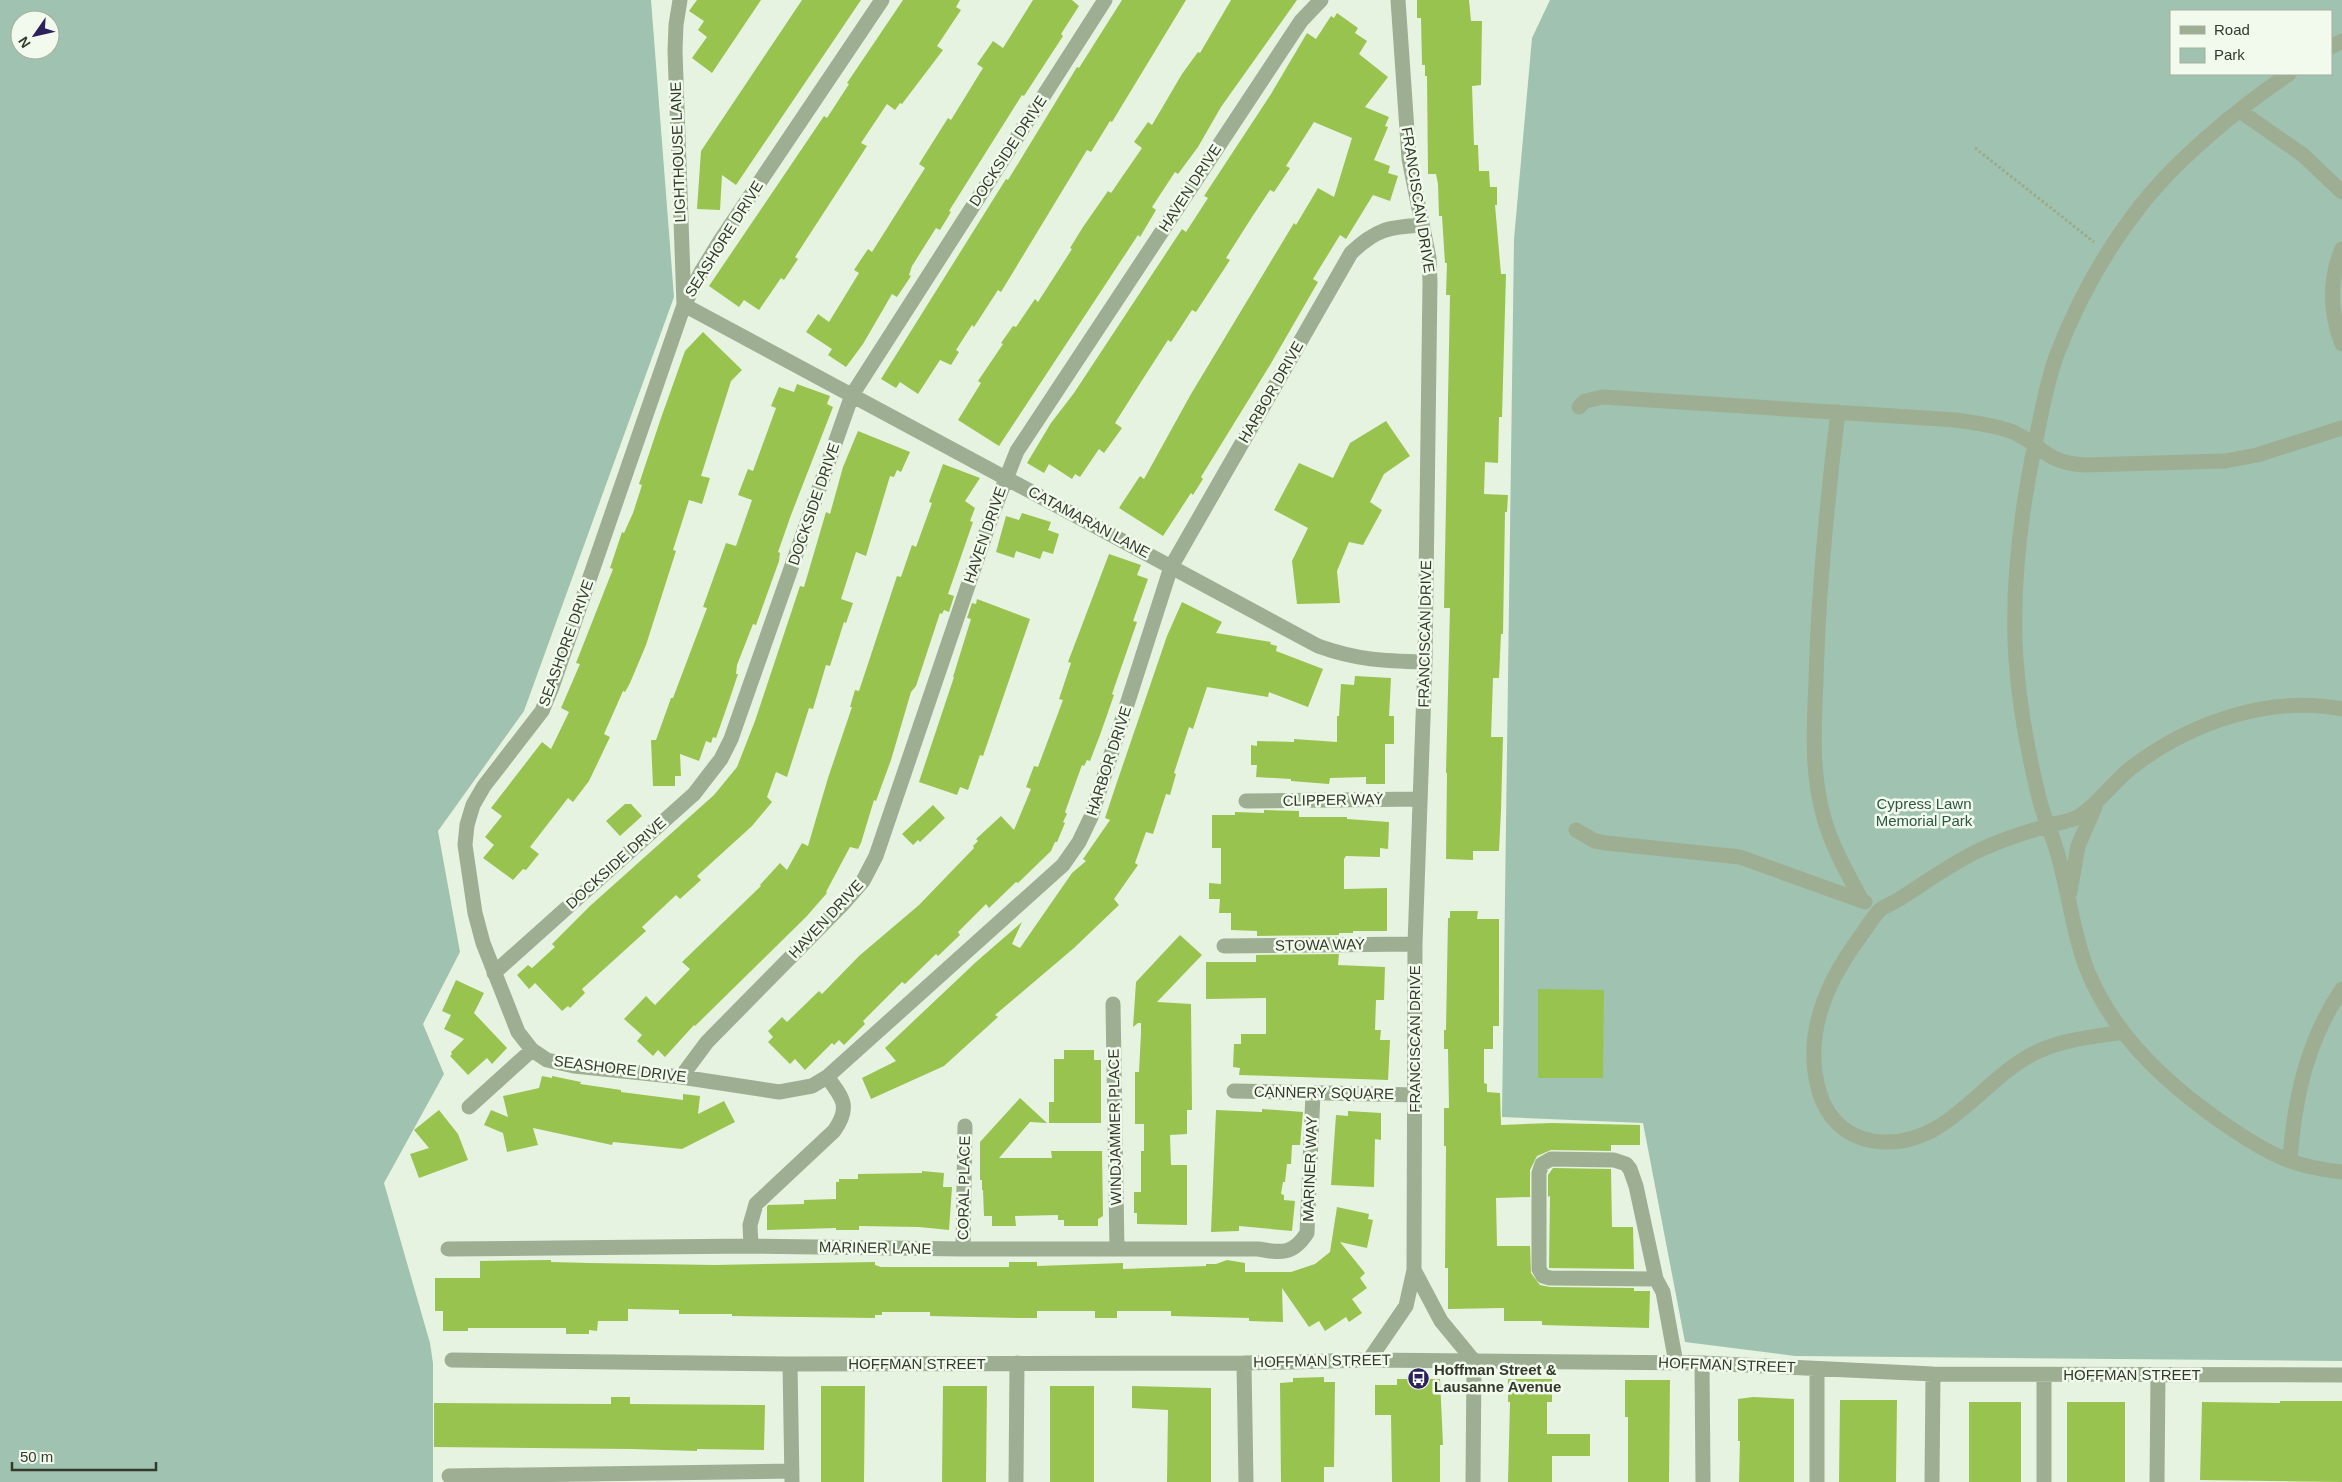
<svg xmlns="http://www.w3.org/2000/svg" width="2342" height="1482" viewBox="0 0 2342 1482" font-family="Helvetica,sans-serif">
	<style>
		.green { fill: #a0c2b0; fill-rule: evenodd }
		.building { fill: #98c34f }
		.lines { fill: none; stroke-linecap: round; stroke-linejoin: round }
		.path { stroke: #9aaa8b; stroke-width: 3; stroke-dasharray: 2.5 2.5; stroke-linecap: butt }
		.minor { stroke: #9eae92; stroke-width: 15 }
		.labels { text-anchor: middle; stroke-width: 5; stroke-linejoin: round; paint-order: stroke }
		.street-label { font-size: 15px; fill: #333a2b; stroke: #f2faed }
		.park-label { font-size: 15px; fill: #2f5743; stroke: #f2faed }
		.poi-label { font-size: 15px; font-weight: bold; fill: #333a2b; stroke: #f2faed; text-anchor: start }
	</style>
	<rect width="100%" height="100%" fill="#e7f3e1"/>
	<path class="green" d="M0 0H651L674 297 524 711 438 831 460 952 423 1024 444 1074 384 1183 430 1343 433 1363V1482H0ZM20 20H50V50H20Z
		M1550 0H2342V1361L1795 1356 1685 1342 1643 1123 1502 1117 1514 239 1532 38ZM2171 11H2331V74H2171Z"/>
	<path class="building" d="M697 0H761L712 73 692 58 707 37 698 30 704 21 689 11Z
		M802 0H861L736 185 722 175 720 210 697 209 701 151Z
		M903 0H960L956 7 961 10 937 46 943 50 902 104 900 103 895 110 887 104 861 143 867 146 795 257 798 259 784 280 781 278 759 310 744 300 739 307 709 286 824 116 827 118 849 84 847 83Z
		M1033 0H1072L1079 6 1061 34 1063 36 1024 96 1022 95 949 211 951 212 940 230 936 228 912 266 909 275 911 276 897 297 892 294 863 344 846 367 828 355 832 349 806 332 818 314 829 322 859 273 854 270 868 249 872 252 925 168 919 164 948 118 951 120 983 68 977 64 993 41 1003 48Z
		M1122 0H1186L1112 122 1110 121 1091 152 1087 150 1001 292 998 290 974 327 972 325 956 350 959 352 951 365 940 360 918 394 900 382 896 388 881 379 1006 179 1008 180 1077 67 1079 68Z
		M1231 0H1297L1221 107 1198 147 1178 174 1175 172 1152 207 1156 210 1140 237 1138 235 999 446 958 420 981 383 978 381 1003 344 1001 343 1013 326 1016 327 1035 299 1038 302 1072 249 1070 248 1083 227 1108 191 1111 193 1142 148 1134 142 1148 122 1152 125 1182 74 1198 52 1200 53Z
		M1417 0H1469L1471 21H1482L1481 85 1472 86 1474 145H1478L1479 171H1489L1490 187H1497V205H1495L1501 274H1506L1502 417H1499L1498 463 1485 462 1484 494 1508 495 1507 512H1505L1503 634H1501L1499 678H1493L1491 737H1503L1501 810 1499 851H1473V860L1446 859 1447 773H1446L1450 608H1444L1450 295H1446L1447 263H1445L1442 216H1439L1438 184 1436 174H1428L1427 76H1425V65H1422L1421 18H1417Z
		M1337 13 1358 28 1355 33 1367 41 1359 54 1388 77 1365 107 1389 117 1385 126 1388 127 1374 160 1390 166 1388 173 1398 176 1390 201 1373 195 1346 239 1340 235 1313 279 1318 282 1270 365 1201 477 1203 479 1193 495 1191 493 1163 536 1119 508 1140 476 1144 479 1191 394 1294 223 1296 225 1318 188 1334 197 1352 138 1314 122 1286 166 1290 168 1274 192 1270 190 1252 217 1226 258 1230 260 1196 312 1192 310 1171 342 1168 340 1139 385 1115 423 1122 428 1104 453 1099 449 1080 477 1075 474 1072 479 1049 464 1044 473 1027 463 1051 423 1074 393 1182 229 1186 232 1208 198 1204 196 1271 94 1307 33 1316 39 1331 16 1334 18Z
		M703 332 742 370 731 381 701 476 710 478 702 504 689 500 673 550 676 551 646 645 630 683 625 692 623 691 604 734 610 737 589 781 573 802 568 798 530 847 539 854 526 870 523 869 513 880 483 858 494 845 485 837 502 816 491 808 542 742 551 749 569 712 561 708 580 664 576 663 613 569 610 568 622 532 624 533 633 513 642 485 639 484 661 418 685 351Z
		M797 384 830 396 827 404 833 407 791 515 778 552 780 553 779 561 756 625 753 624 737 665 736 674H738L730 698 716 738 713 737 711 743 706 741 699 761 680 754 681 776H675V786H653L651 740H656L671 698H673L707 608 703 607 726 543 736 546 752 500 738 495 748 469 753 471 776 408 771 406 779 387 794 392Z
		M1386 421 1410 456 1384 474 1370 502 1382 510 1363 545 1349 542 1337 571 1340 603 1297 604 1292 561 1308 528 1274 510 1299 463 1333 478 1350 443Z
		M858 431 910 452 901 472 897 470 894 477 890 476 866 556 856 552 841 599 853 603 846 623 844 622 830 666 826 665 813 709 809 708 787 777 776 772 767 797 772 802 752 826 697 876 701 880 680 899 676 895 642 927 646 931 582 989 585 993 570 1008 568 1006 562 1011 535 983 529 989 517 975 528 965 532 968 555 947 552 944 590 906 714 795 737 767 755 721 800 586 804 587 826 512 830 514 843 467Z
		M943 464 980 478 965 501 975 508 970 521 973 522 948 594 954 596 949 612 944 610 942 614 940 613 916 686 911 692 891 760 876 801 874 800 861 843 858 849 850 847 826 892 827 893 806 917 695 1026 694 1025 665 1057 658 1050 653 1056 637 1041 642 1035 624 1019 646 996 655 1005 690 969 682 962 761 886 760 885 780 863 787 870 802 843 808 846 828 778 852 707H850L855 690 859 691 897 576 901 577 912 545 916 547 932 503 929 502Z
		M1022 513 1051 522 1048 530 1059 534 1053 554 1043 551 1040 559 1016 551 1014 558 996 552 1006 516 1019 520Z
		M1109 554 1141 565 1137 575 1148 579 1133 621 1137 622 1112 694 1114 695 1100 735 1090 761 1087 760 1084 766 1082 765 1065 812 1067 814 1063 822 1065 823 1057 842H1055L1051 851 1018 883 1016 882 989 908 986 904 958 932 960 935 938 956 936 954 905 984 902 982 863 1021 865 1024 844 1045 839 1040 834 1045 832 1043 805 1070 795 1059 790 1064 768 1042 773 1037 768 1031 782 1017 787 1022 819 991 822 994 859 956 919 905 974 848 973 846 978 841 976 839 1001 816 1014 830 1031 789 1026 787 1034 766 1038 767 1063 700 1059 699 1071 663 1068 662Z
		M977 599 1030 619 983 756 980 755 968 790 960 787 957 795 919 782 954 677H953L971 619 967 618 972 603 976 604Z
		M1182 602 1222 622 1216 633 1271 642 1270 644 1277 646 1276 651 1323 669 1308 707 1269 692 1268 697 1207 687 1193 729 1189 727 1174 773 1176 774 1170 795 1166 794 1153 834 1146 832 1135 863 1138 865 1114 899 1119 905 1074 948 995 1015 998 1017 944 1066 871 1099 862 1078 896 1061 885 1048 976 962 1022 922 1012 944 1020 948 1072 873 1086 861 1083 859 1110 820 1105 818 1116 785 1167 636Z
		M1355 676 1391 678 1389 716H1394V744H1385V784H1366V777L1330 778 1329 784 1291 781V779L1256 777 1257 765H1251V745L1257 746V741L1294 742V739L1337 742V716H1339L1341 684 1354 685Z
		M625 804H631L642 816 620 836 606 821Z
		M933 805 945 818 920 842 918 840 913 845 902 834Z
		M1264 810 1299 811V817H1347V819L1389 822 1388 849 1380 848V857L1346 856 1344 859V889L1387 888V931H1353V933H1339V935L1257 936V931L1231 930V913H1219L1220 899H1209V883L1221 884V848H1212V815H1235V812L1264 813Z
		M1450 911H1478L1477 919H1499V1026H1493V1049H1484V1083L1487 1084V1092L1500 1093 1501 1125 1552 1123 1640 1125V1145H1611V1151L1551 1150 1537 1156 1530 1170V1197L1496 1198 1497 1246H1530L1531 1273 1540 1285 1550 1287 1634 1288V1291H1650L1649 1328 1542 1325V1321H1504V1308L1448 1309V1268H1445L1446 1146H1444V1108H1449L1448 1049H1444V1030H1446L1448 918H1450Z
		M1180 935 1202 955 1157 1002 1191 1004 1192 1110H1187V1134L1170 1135 1171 1165H1187V1225L1137 1224V1213H1134V1192H1141V1151H1144V1124H1135V1072H1139L1141 1033V1023H1138L1133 1027 1136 982Z
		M1339 954 1338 965 1385 967 1384 1000H1376L1375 1030H1381L1380 1040H1390L1388 1080 1239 1075 1240 1068 1233 1067 1234 1044H1241V1034H1266V998L1206 999V962H1256V955Z
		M456 980 484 993 474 1013 507 1048 492 1064 487 1058 468 1075 450 1056 452 1054 451 1052 464 1039 444 1029 451 1015 442 1011Z
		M1538 989 1604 990 1603 1078H1538Z
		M1064 1050H1094V1060H1101V1123H1049V1102H1054V1059H1064Z
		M542 1076 552 1078V1076L581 1082 580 1084 621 1090V1092L683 1100V1094L700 1096 698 1114 724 1101 735 1122 682 1149 613 1142 612 1145 533 1128 538 1145 507 1152 503 1133 484 1125 491 1110 508 1117 503 1096 539 1088Z
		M1020 1098 1047 1123 1030 1122 999 1158H1052L1051 1151H1102L1103 1216 1098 1219V1226H1064V1220H1058V1215L1015 1216 1016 1226H992V1216H984L983 1190H982V1180H980V1142Z
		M1262 1109 1303 1112 1300 1145H1292L1291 1164H1287L1285 1182H1283L1281 1194 1284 1195V1200L1295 1201 1292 1231 1239 1226V1231L1211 1232 1216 1110 1262 1112Z
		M439 1110 458 1134 468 1160 419 1178 410 1154 429 1148 414 1130Z
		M1348 1111 1381 1113V1140L1375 1139 1374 1187 1331 1185 1336 1115 1348 1116Z
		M1553 1168 1611 1169 1612 1227H1633L1634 1269 1549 1268 1550 1196 1548 1197V1175Z
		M922 1171 944 1173 943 1187H952L949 1230 919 1227 859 1226V1230H836V1228L767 1230V1207L768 1205 804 1204V1200L836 1199V1182H839V1179H858V1174L922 1173Z
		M1337 1207 1369 1214 1368 1219 1373 1220 1367 1248 1340 1242 1365 1273 1360 1278 1367 1288 1352 1299 1362 1313 1349 1322 1346 1317 1325 1331 1319 1321 1309 1327 1282 1288 1283 1322 1249 1321V1318L1171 1316V1311H1117V1318H1095V1311H1037V1318H1018L930 1316V1312H882V1315H875V1318L732 1316V1314H679V1310L628 1309V1321H598L597 1331 589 1330V1334H566V1328H468V1331H443V1311H435V1278H480V1261L551 1260V1262L589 1263 715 1265 875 1262V1265L881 1267H1009V1262H1037V1266L1123 1263V1269L1206 1266V1264H1216L1227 1260 1245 1263V1272H1291L1315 1264 1330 1252Z
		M1324 1377V1382H1335L1334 1467H1324V1482H1281L1280 1383 1293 1382V1378Z
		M1397 1379H1440L1443 1445H1440V1482H1392L1391 1415H1375V1385H1397Z
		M1508 1379H1552V1402H1547V1434H1590V1456H1552V1482H1508L1510 1402H1508Z
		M1625 1380H1670L1669 1482H1628V1417H1625Z
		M821 1386H865L864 1482H821Z
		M943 1386H987L986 1482H942Z
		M1050 1386H1094V1482H1050Z
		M1132 1386 1211 1388V1482H1167L1168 1410 1132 1408Z
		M611 1397H630V1404L765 1405 764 1450 697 1449V1451L632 1449 434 1447V1403L611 1404Z
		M1753 1397 1794 1399V1482H1739L1740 1441H1738V1399Z
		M1840 1400H1897L1896 1482H1839Z
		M2280 1401H2342V1482L2200 1480 2202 1402 2280 1403Z
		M1969 1402H2021V1482H1969Z
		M2067 1402H2125V1482H2067Z"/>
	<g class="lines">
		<path class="path" d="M1975 148 2094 242"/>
		<path class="minor" d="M680 0 676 25 675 51 684 305 1318 646C1357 660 1383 661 1425 662
			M2331 47 2342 41
			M2289 74C2238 108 2171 164 2135 213 2103 255 2076 305 2057 354 2047 381 2042 410 2036 439 2021 510 2011 586 2016 659 2019 705 2028 753 2039 798 2044 818 2053 836 2058 855 2069 894 2073 934 2088 972 2114 1035 2165 1082 2220 1121 2242 1136 2264 1151 2290 1161 2307 1167 2324 1170 2342 1172
			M2240 111 2303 155 2342 192
			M2342 249C2329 280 2330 313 2342 344
			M1579 407 1585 401 1603 397 1956 420C1975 423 1995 425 2013 432 2044 446 2045 463 2085 465L2225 461 2257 455 2342 428
			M1838 412C1827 502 1818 591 1816 682 1814 727 1811 773 1824 818 1832 847 1848 874 1862 901
			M1246 801 1420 799
			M1576 830 1595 841 1606 843 1740 857 1865 902
			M2070 892 2078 846 2095 807
			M1224 946 1415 944
			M494 973 694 794 721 759 731 739 852 395 1105 0
			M1113 1004 1117 1249
			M2123 1032C2091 1037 2057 1040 2029 1056 1979 1084 1947 1144 1884 1142 1851 1141 1828 1122 1819 1091 1803 1035 1827 981 1860 937 1866 929 1873 916 1881 909 1887 905 1895 902 1901 898 1928 881 1953 862 1982 849 2002 840 2023 833 2044 827 2056 823 2067 822 2078 817 2099 804 2112 783 2131 768 2189 723 2269 695 2342 709
			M681 1077 707 1042 842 905 863 881 876 856 993 512 1017 451 1301 21 1321 0
			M827 1077 812 1086 779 1092 681 1077 574 1066 547 1060 532 1050 518 1032 483 943 475 913 465 845 467 825 473 805 484 786 542 711 552 687 684 305 701 272 720 241 882 0
			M1234 1091 1415 1095
			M469 1107 532 1050
			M2290 1161C2294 1099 2307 1041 2342 989
			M751 1246 750 1225 756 1204 834 1131C851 1107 843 1098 827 1077L1063 865 1079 842 1091 817 1171 567 1351 253C1376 229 1389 227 1422 225
			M448 1249 751 1246 963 1249H1258C1281 1253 1293 1255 1307 1233L1313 1093
			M963 1249 965 1126
			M1414 1270 1441 1321 1474 1361 1473 1482
			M1656 1279 1550 1278 1543 1276 1539 1269V1173L1542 1164 1551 1159 1614 1160 1626 1164 1630 1169 1636 1186 1656 1279 1663 1292 1676 1363
			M452 1360 790 1364 1244 1363 1369 1360 1702 1363 1933 1374 2342 1375
			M1369 1360 1406 1306 1414 1270 1415 944 1425 662 1430 282 1429 258 1409 159 1398 0
			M1244 1363 1246 1482
			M1702 1363 1703 1482
			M790 1364 792 1482
			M449 1476 792 1471
			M1016 1482 1017 1363
			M1817 1482V1369
			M1932 1482 1933 1374
			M2044 1482V1375
			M2157 1482 2158 1375"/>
	</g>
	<defs>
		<symbol id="bus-disc" viewBox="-11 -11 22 22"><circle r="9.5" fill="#2c215b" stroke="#f2faed"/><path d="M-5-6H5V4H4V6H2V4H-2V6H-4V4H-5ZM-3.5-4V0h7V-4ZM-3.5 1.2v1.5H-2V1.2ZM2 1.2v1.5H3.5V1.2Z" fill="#fff"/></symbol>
	</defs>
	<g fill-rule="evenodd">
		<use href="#bus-disc" x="1406" y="1366" width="25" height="25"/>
	</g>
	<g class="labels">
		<g class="street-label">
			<text transform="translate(1008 151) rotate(-57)" y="5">DOCKSIDE DRIVE</text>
			<text transform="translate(678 152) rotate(-92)" y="5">LIGHTHOUSE LANE</text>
			<text transform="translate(1190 188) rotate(-57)" y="5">HAVEN DRIVE</text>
			<text transform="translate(1418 200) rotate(81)" y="5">FRANCISCAN DRIVE</text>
			<text transform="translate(724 239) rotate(-58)" y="5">SEASHORE DRIVE</text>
			<text transform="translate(1271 392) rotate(-60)" y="5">HARBOR DRIVE</text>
			<text transform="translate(814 504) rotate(-71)" y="5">DOCKSIDE DRIVE</text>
			<text transform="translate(1089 522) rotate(28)" y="5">CATAMARAN LANE</text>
			<text transform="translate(985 535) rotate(-71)" y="5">HAVEN DRIVE</text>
			<text transform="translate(1425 634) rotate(-89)" y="5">FRANCISCAN DRIVE</text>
			<text transform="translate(566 643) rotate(-70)" y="5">SEASHORE DRIVE</text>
			<text transform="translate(1109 761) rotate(-72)" y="5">HARBOR DRIVE</text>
			<text transform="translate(1333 800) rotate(-1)" y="5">CLIPPER WAY</text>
			<text transform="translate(616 863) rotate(-42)" y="5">DOCKSIDE DRIVE</text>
			<text transform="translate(826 919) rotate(-47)" y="5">HAVEN DRIVE</text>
			<text transform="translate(1320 945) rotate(-1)" y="5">STOWA WAY</text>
			<text transform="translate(1415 1039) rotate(-90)" y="5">FRANCISCAN DRIVE</text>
			<text transform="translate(620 1069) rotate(7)" y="5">SEASHORE DRIVE</text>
			<text transform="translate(1324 1093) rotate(1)" y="5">CANNERY SQUARE</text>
			<text transform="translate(1115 1127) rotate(-91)" y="5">WINDJAMMER PLACE</text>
			<text transform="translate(1310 1169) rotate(-88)" y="5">MARINER WAY</text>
			<text transform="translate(964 1188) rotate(-89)" y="5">CORAL PLACE</text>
			<text transform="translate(875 1248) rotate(1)" y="5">MARINER LANE</text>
			<text transform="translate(1322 1361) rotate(-1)" y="5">HOFFMAN STREET</text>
			<text x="917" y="1369">HOFFMAN STREET</text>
			<text transform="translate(1727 1365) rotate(2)" y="5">HOFFMAN STREET</text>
			<text x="2132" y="1380">HOFFMAN STREET</text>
		</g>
		<g class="park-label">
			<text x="1924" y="809">Cypress Lawn<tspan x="1924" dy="17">Memorial Park</tspan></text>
		</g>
		<g class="poi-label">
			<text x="1434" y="1375">Hoffman Street &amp;<tspan x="1434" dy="17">Lausanne Avenue</tspan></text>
		</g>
	</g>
	<rect x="2170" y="10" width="162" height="65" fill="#f2faed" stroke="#a6ad9f"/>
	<rect x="2180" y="26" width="25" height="8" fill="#9eae92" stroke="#a6ad9f"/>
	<text x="2214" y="35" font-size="15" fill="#333a2b">Road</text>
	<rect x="2180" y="48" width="25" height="15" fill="#a0c2b0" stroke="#a6ad9f"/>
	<text x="2214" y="60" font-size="15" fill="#333a2b">Park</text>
	<g transform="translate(35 35) rotate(236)"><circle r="24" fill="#f2faed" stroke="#a6ad9f"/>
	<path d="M0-4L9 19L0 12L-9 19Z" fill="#2c215b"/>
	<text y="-8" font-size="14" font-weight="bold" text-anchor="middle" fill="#333a2b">N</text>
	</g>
	<path d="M12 1462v8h144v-8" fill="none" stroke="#333a2b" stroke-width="2.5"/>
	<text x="20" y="1462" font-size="15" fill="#333a2b" stroke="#f2faed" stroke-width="4" paint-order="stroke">50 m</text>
</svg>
